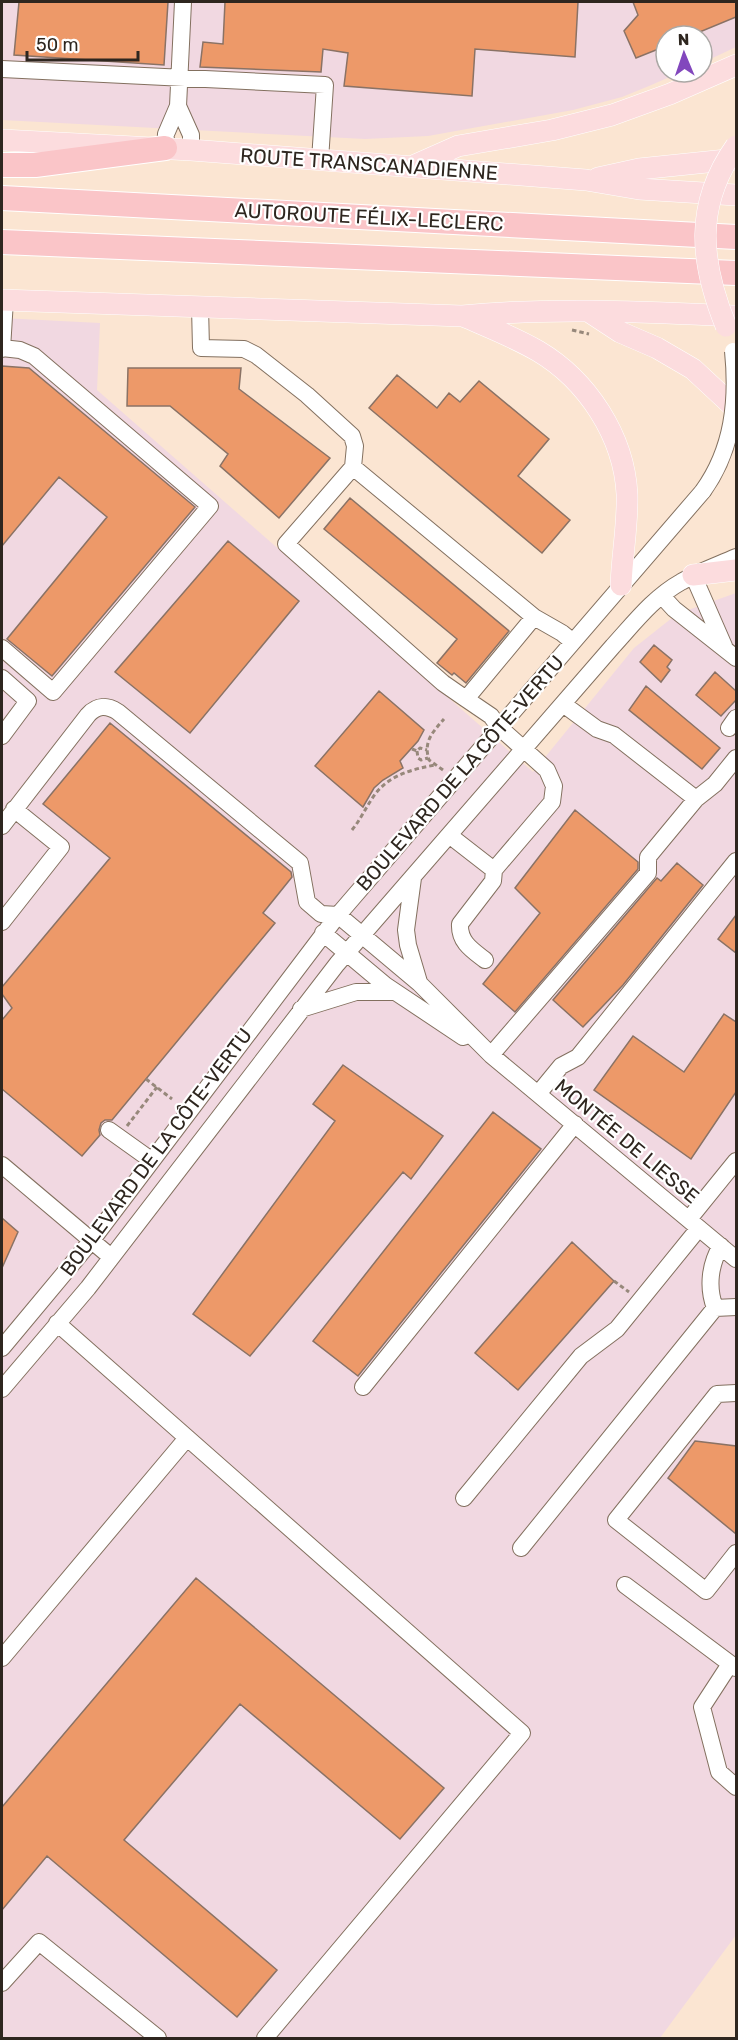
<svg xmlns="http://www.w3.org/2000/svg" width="738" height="2040" viewBox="0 0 738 2040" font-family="Rubik,sans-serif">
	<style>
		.industrial { fill: #f1d8e1 }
		.building { fill: #ed9969; stroke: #8a7265; stroke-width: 1.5 }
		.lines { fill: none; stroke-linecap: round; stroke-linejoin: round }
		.minor-casing { stroke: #83705f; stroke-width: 18 }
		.major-casing { stroke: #fff; stroke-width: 22 }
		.highway-casing { stroke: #fff; stroke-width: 26 }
		.path { stroke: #97887b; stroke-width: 3; stroke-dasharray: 4.5 3; stroke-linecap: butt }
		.minor { stroke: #fff; stroke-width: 16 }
		.major { stroke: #fcdcde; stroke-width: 21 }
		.highway { stroke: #fac5c8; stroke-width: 24 }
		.minor-bridge-casing { stroke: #83705f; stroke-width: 18; stroke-linecap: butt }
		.major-bridge-casing { stroke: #fff; stroke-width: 22; stroke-linecap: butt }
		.minor-bridge { stroke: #fff; stroke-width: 16 }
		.major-bridge { stroke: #fcdcde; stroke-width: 21 }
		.labels { text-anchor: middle; stroke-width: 4.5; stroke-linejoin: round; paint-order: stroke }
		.street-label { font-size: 20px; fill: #2e261f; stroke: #fff }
	</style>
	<rect width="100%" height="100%" fill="#fbe5d2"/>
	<path class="industrial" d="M2 2H736V47L702 63V36H666V72H681L649 86 622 97 573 110 428 136 365 139 2 120Z
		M2 318 100 323 97 390 533 772 634 648 677 614 736 593V1935L660 2038H2Z"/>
	<path class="building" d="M19 2H168L164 65 14 55Z
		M225 2H578L575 57 475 49 472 96 344 86 348 53 323 49 321 72 200 67 203 42 223 44Z
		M633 2H736V17L690 36H666V46L636 58 624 31 638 15Z
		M2 366 29 368 195 507 52 676 7 639 107 517 59 477 2 546Z
		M128 368H241L239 389 330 458 279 518 220 466 228 454 170 406H127Z
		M397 375 437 408 449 393 460 402 479 381 549 439 518 476 570 520 542 553 369 408Z
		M350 498 509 631 466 683 454 673 452 675 437 663 457 639 324 529Z
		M228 541 299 601 190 733 115 672Z
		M654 645 672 660 667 667 670 670 661 682 640 662Z
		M715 672 736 691V700L721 716 696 695Z
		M646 686 720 748 702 769 629 710Z
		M379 691 424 730 418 741 400 761 403 768 383 780 374 788 363 807 315 766Z
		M110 723 291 872 292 877 263 913 275 923 112 1120H105L101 1123 99 1130 100 1135 82 1156 2 1089V1020L12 1008 2 994V987L110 858 43 804Z
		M575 810 638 862V869L515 1012 483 984 540 913 515 888Z
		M677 863 703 885 623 985 583 1027 553 1000 657 878 661 881Z
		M736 915V953L718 939Z
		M724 1014 736 1022V1092L691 1159 594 1090 633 1036 684 1072Z
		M343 1065 443 1136 411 1179 403 1172 250 1356 193 1314 335 1121 313 1104Z
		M493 1112 541 1149 358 1376 313 1341Z
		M2 1218 18 1232 2 1268Z
		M572 1242 614 1281 518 1390 475 1353Z
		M695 1441 736 1446V1534L668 1478Z
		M196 1578 444 1788 400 1839 240 1704 124 1840 277 1970 237 2017 47 1856 2 1910V1807Z"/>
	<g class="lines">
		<defs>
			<path id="minor" d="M2 69 325 85 320 160
				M178 106 191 135V150
				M165 148 166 134 178 106 183 2
				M200 307 201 348 244 349 256 355 307 395 352 436 355 446 353 467 534 617
				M2 348 20 350 34 356 210 506 53 692 2 648
				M2 349 5 300
				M353 467 286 544 443 683 466 699
				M693 575 724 646
				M662 596 674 609 736 658
				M2 678 28 701 2 736
				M563 704 597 729 614 735 696 799
				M729 728 736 718
				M2 826 88 715C97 705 107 705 118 712L300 863 307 902 321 914 338 915
				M449 835 494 870 552 802 554 786 547 770 499 727 491 716 466 699 534 617 562 633 573 642
				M413 878 406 930 408 945 419 982
				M338 915 419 983 491 1055 736 1259
				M2 922 61 847 14 809
				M323 933 385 985 463 1037
				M485 960C472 950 459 942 460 924L493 881 494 870
				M301 1009 356 992H395
				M491 1055 648 873V857L696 799 715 784 736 758
				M538 1094 561 1066 578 1057 736 861
				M109 1130 151 1160
				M2 1165 111 1257
				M689 1219 736 1161
				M721 1246C710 1264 707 1287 715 1308L736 1307
				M57 1323 522 1733 265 2038
				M2 1348 92 1240 338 915 703 491
				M363 1387 575 1124
				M2 1389 88 1288 337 964 613 646C634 623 654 597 681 582 698 572 718 565 736 557
				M736 1393 717 1394 616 1520 706 1591 736 1553
				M464 1498 581 1356 617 1329 699 1228
				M521 1548 715 1308
				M625 1585 736 1668
				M2 1658 187 1438
				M730 1664 702 1707 719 1772 736 1787
				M2 1983 39 1942 158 2038"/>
			<path id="major" d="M2 140 191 150 586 180 639 189 736 195
				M415 165 458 146 552 130 612 115 670 94 736 65
				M598 178 639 169 736 159
				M2 300 462 316C554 307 645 312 736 316
				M588 311 620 332 657 348 693 369 736 409
				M463 316C488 327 514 337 538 351 587 380 624 436 627 494 628 524 622 555 621 585
				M693 575 736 570"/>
			<path id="highway" d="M2 165H35L165 148
				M2 198 736 237
				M2 242 736 273"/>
		</defs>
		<use href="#minor" class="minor-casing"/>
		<use href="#major" class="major-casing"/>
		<use href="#highway" class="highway-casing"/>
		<path class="path" d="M572 330 589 334
			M412 749 417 751 420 748 427 750
			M417 751 418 758 421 760 428 758
			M443 770 429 760C423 741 433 732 444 719
			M352 830C361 819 367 805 376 793 390 775 413 769 435 765
			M146 1079 172 1099
			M127 1126 157 1087
			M614 1281 629 1292"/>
		<use href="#minor" class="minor"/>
		<use href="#major" class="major"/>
		<use href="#highway" class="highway"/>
		<defs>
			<path id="minor-bridge" d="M703 491C733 449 738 401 733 351"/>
			<path id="major-bridge" d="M726 326C700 262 694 205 736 146"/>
		</defs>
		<use href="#minor-bridge" class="minor-bridge-casing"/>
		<use href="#major-bridge" class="major-bridge-casing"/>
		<use href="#minor-bridge" class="minor-bridge"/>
		<use href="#major-bridge" class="major-bridge"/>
	</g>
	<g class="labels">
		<g class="street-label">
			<text transform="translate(369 164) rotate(4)" y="7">ROUTE TRANSCANADIENNE</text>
			<text transform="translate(369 217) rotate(3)" y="7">AUTOROUTE FÉLIX-LECLERC</text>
			<text transform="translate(460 773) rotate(-49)" y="7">BOULEVARD DE LA CÔTE-VERTU</text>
			<text transform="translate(627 1141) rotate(40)" y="7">MONTÉE DE LIESSE</text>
			<text transform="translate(156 1152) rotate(-53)" y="7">BOULEVARD DE LA CÔTE-VERTU</text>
		</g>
	</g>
	<rect width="738" height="2040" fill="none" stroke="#2e261f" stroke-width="6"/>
	<g transform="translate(684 54) rotate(358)"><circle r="28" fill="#ffffff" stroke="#aba8a5" stroke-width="1.5"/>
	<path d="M0-4.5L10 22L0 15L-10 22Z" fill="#8247bd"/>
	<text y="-9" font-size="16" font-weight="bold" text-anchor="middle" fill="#2e261f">N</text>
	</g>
	<path d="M27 51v9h111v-9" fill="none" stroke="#2e261f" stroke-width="3"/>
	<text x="36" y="51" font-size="18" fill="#2e261f" stroke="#ffffff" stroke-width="4.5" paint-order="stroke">50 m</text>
</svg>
